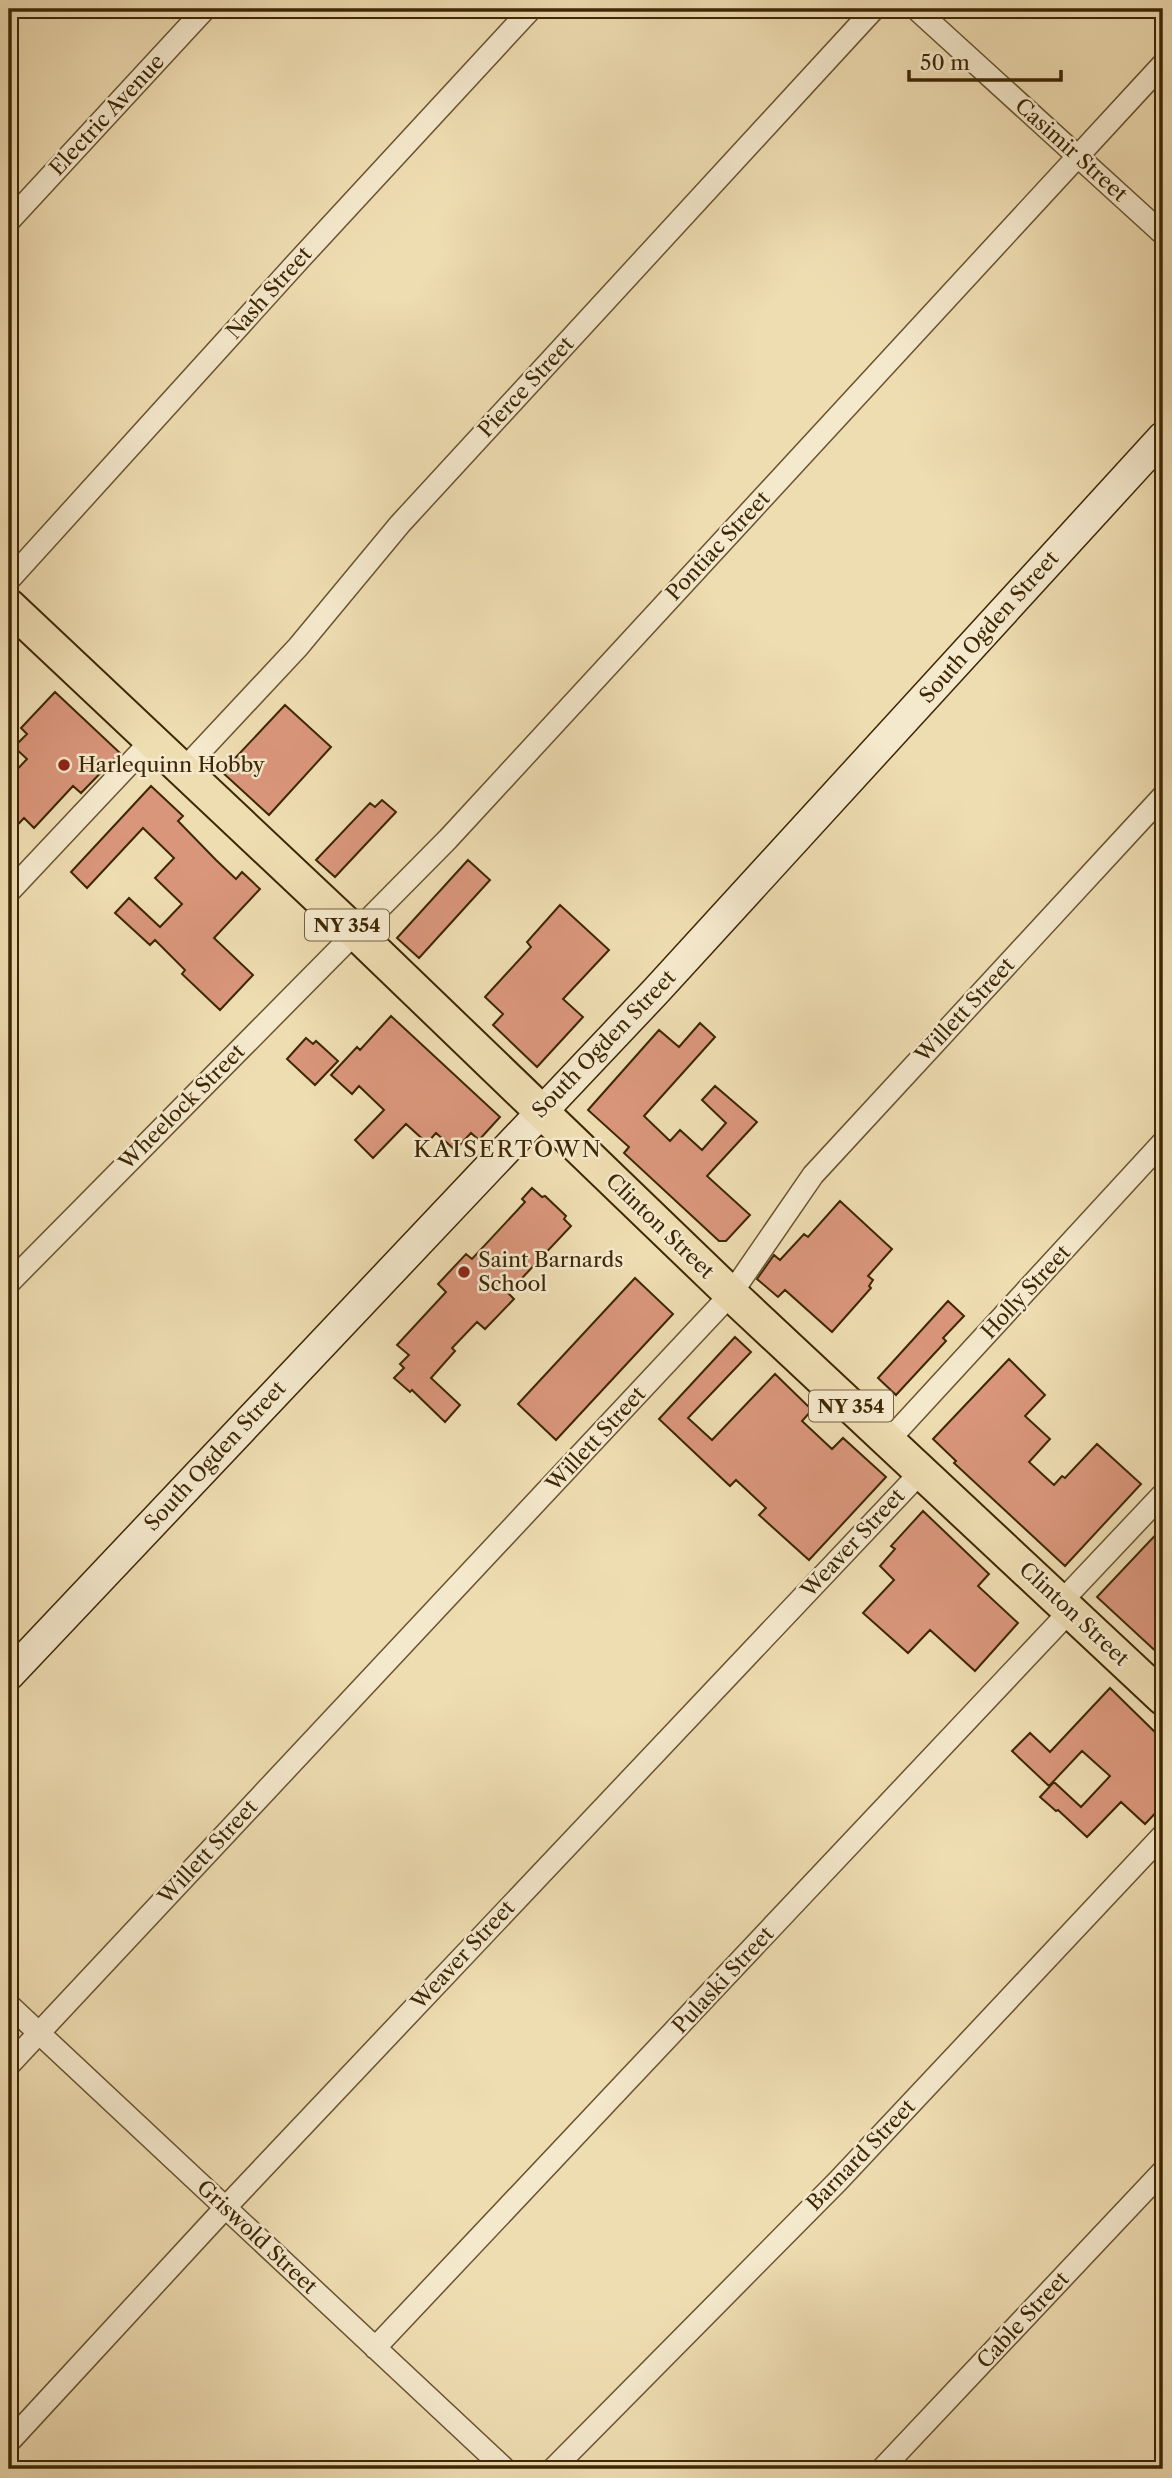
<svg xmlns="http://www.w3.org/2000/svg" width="1172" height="2478" viewBox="0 0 1172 2478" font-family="'Libre Caslon Text',serif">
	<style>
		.building { fill: #da967b; stroke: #3d2704; stroke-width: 2 }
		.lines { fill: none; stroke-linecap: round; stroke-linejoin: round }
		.street-casing { stroke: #6a5430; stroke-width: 24 }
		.secondary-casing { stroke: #3d2704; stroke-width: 33 }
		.primary-casing { stroke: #3d2704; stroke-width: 37 }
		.street { stroke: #f5e9cd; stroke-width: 21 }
		.secondary { stroke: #f5e9cd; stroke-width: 30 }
		.primary { stroke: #efddb2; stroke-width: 33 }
		.poi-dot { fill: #8f2418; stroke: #f5e9cd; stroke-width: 2.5 }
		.labels { text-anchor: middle; stroke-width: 5; stroke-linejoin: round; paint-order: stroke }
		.shield { fill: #f5e9cd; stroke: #746140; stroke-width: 2 }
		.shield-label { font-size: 19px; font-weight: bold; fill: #3d2704 }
		.street-label { font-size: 21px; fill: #3d2704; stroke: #f5e9cd }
		.poi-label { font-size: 21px; fill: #3d2704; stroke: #f5e9cd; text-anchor: start }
		.neighbourhood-label { font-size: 23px; letter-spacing: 2px; fill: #3d2704; stroke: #f5e9cd }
	</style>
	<rect width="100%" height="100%" fill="#efddb2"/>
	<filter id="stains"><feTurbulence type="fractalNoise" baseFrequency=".00286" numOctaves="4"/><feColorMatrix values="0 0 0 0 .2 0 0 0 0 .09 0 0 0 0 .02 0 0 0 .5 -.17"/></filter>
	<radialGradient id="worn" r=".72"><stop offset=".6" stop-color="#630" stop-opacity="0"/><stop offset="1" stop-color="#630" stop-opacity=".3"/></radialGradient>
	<path class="building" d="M55 692 120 753 81 793 73 786 34 828 24 818 9 834V778L27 759 14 747 27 734 21 728Z
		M285 705 331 747 269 815 222 772Z
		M151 786 183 816 178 821 216 860 236 879 242 872 260 889 214 938 253 975 220 1010 182 974 185 970 155 940 150 945 115 913 129 898 160 927 182 904 155 878 174 858 143 828 87 888 71 872Z
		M382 800 396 812 335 877 316 860 370 803 375 807Z
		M468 860 490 880 419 958 397 938Z
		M560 905 609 950 563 999 583 1017 537 1067 493 1025 503 1014 485 997 531 947 527 942Z
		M391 1016 500 1117 479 1140 471 1133 455 1150 436 1133 427 1143 406 1124 373 1158 355 1140 384 1110 359 1086 352 1094 331 1075 357 1047 360 1050Z
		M700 1023 715 1037 644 1116 670 1141 680 1130 702 1150 726 1123 702 1100 715 1086 757 1122 707 1176 750 1215 726 1241H719L624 1153 629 1147 588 1110 659 1030 679 1047Z
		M306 1038 313 1044 316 1041 338 1061 315 1085 287 1059Z
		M532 1188 542 1197 545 1196 566 1216 564 1219 571 1226 508 1293 514 1299 485 1329 477 1322 452 1348 455 1351 431 1378 460 1405 445 1422 412 1390 410 1392 394 1378 404 1368 400 1364 409 1355 397 1345 446 1292 438 1284 466 1254 472 1259 525 1202 522 1199Z
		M840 1201 892 1249 868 1276 873 1280 869 1286 871 1288 832 1332 785 1290 778 1297 757 1279 774 1255 780 1260 804 1234 808 1237Z
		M635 1278 673 1314 556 1440 518 1404Z
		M948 1301 964 1316 943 1338 946 1341 896 1395 878 1378Z
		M735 1337 751 1352 688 1418 712 1440 775 1374 812 1410 802 1421 832 1449 843 1438 886 1477 809 1560 759 1515 766 1508 736 1480 730 1486 659 1419Z
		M1009 1359 1045 1395 1025 1416 1050 1439 1029 1462 1054 1485 1062 1476 1065 1478 1097 1444 1141 1484 1065 1566 954 1463 956 1461 933 1439Z
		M923 1511 989 1574 978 1586 1018 1623 975 1671 930 1630 908 1653 863 1613 894 1580 880 1566 895 1549 891 1546Z
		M1163 1527V1658L1097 1597Z
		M1110 1688 1163 1740V1805L1145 1824 1121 1802 1087 1837 1058 1810 1056 1811 1040 1797 1054 1782 1081 1807 1110 1776 1082 1751 1049 1786 1012 1751 1030 1733 1050 1752Z"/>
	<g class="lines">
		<defs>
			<path id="street" d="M916 9 1163 234
				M9 221 205 9
				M9 580 300 259 531 9
				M183 770 298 647 400 524 874 9
				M9 892 152 740
				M9 1283 448 839 1163 64
				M888 1441 1163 1142
				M1061 1602 1163 1494
				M9 2005 505 2469
				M9 2065 731 1294 813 1175 1163 796
				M375 2348 1070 1611
				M9 2442 225 2208 921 1472
				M553 2469 838 2181 1163 1835
				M882 2469 1163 2171"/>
			<path id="secondary" d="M9 1675 656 991 1163 437"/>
			<path id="primary" d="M9 606 355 932 731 1294 1163 1698"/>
		</defs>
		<use href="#street" class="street-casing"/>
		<use href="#secondary" class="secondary-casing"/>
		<use href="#primary" class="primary-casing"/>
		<use href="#street" class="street"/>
		<use href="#secondary" class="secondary"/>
		<use href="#primary" class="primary"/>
	</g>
	<g class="poi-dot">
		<circle cx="64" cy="765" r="7"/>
		<circle cx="464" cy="1272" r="7"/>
	</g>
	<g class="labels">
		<g class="shield">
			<rect x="305" y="909.5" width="84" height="31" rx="5"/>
			<rect x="809" y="1390.5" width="84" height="31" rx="5"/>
		</g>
		<g class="shield-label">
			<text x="347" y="932">NY 354</text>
			<text x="851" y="1413">NY 354</text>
		</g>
		<g class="street-label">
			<text transform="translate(107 115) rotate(-47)" y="7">Electric Avenue</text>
			<text transform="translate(1071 150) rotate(42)" y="7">Casimir Street</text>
			<text transform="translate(269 293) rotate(-48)" y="7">Nash Street</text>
			<text transform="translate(526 387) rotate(-47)" y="7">Pierce Street</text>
			<text transform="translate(718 546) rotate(-47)" y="7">Pontiac Street</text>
			<text transform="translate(989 627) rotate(-48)" y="7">South Ogden Street</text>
			<text transform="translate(965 1010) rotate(-47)" y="7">Willett Street</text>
			<text transform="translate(604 1044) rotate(-46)" y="7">South Ogden Street</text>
			<text transform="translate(182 1107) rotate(-45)" y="7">Wheelock Street</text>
			<text transform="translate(660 1226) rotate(44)" y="7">Clinton Street</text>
			<text transform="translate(1026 1292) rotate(-47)" y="7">Holly Street</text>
			<text transform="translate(596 1439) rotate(-47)" y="7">Willett Street</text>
			<text transform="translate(215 1456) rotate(-47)" y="7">South Ogden Street</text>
			<text transform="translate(853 1543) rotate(-47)" y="7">Weaver Street</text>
			<text transform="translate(1074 1614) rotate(43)" y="7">Clinton Street</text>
			<text transform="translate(208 1852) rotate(-47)" y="7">Willett Street</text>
			<text transform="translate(463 1955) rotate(-47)" y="7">Weaver Street</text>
			<text transform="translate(723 1980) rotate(-47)" y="7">Pulaski Street</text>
			<text transform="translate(861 2155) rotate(-46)" y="7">Barnard Street</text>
			<text transform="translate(257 2237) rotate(43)" y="7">Griswold Street</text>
			<text transform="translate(1023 2320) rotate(-47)" y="7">Cable Street</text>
		</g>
		<g class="poi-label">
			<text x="78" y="772">Harlequinn Hobby</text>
			<text x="478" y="1267">Saint Barnards<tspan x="478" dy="24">School</tspan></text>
		</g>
		<g class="neighbourhood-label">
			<text x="508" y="1157">KAISERTOWN</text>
		</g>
	</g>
	<rect width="1172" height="2478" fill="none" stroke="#efddb2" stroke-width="35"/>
	<rect x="10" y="10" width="1151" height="2457" fill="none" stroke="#3d2704" stroke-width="3.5"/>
	<rect x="18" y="18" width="1137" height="2443" fill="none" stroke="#3d2704" stroke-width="2"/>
	<path d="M909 70v10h152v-10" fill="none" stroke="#3d2704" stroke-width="3.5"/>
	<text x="920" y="70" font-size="21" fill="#3d2704" stroke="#f5e9cd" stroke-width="5" paint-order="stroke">50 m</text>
	<rect width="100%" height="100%" filter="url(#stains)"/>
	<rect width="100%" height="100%" fill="url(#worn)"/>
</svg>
